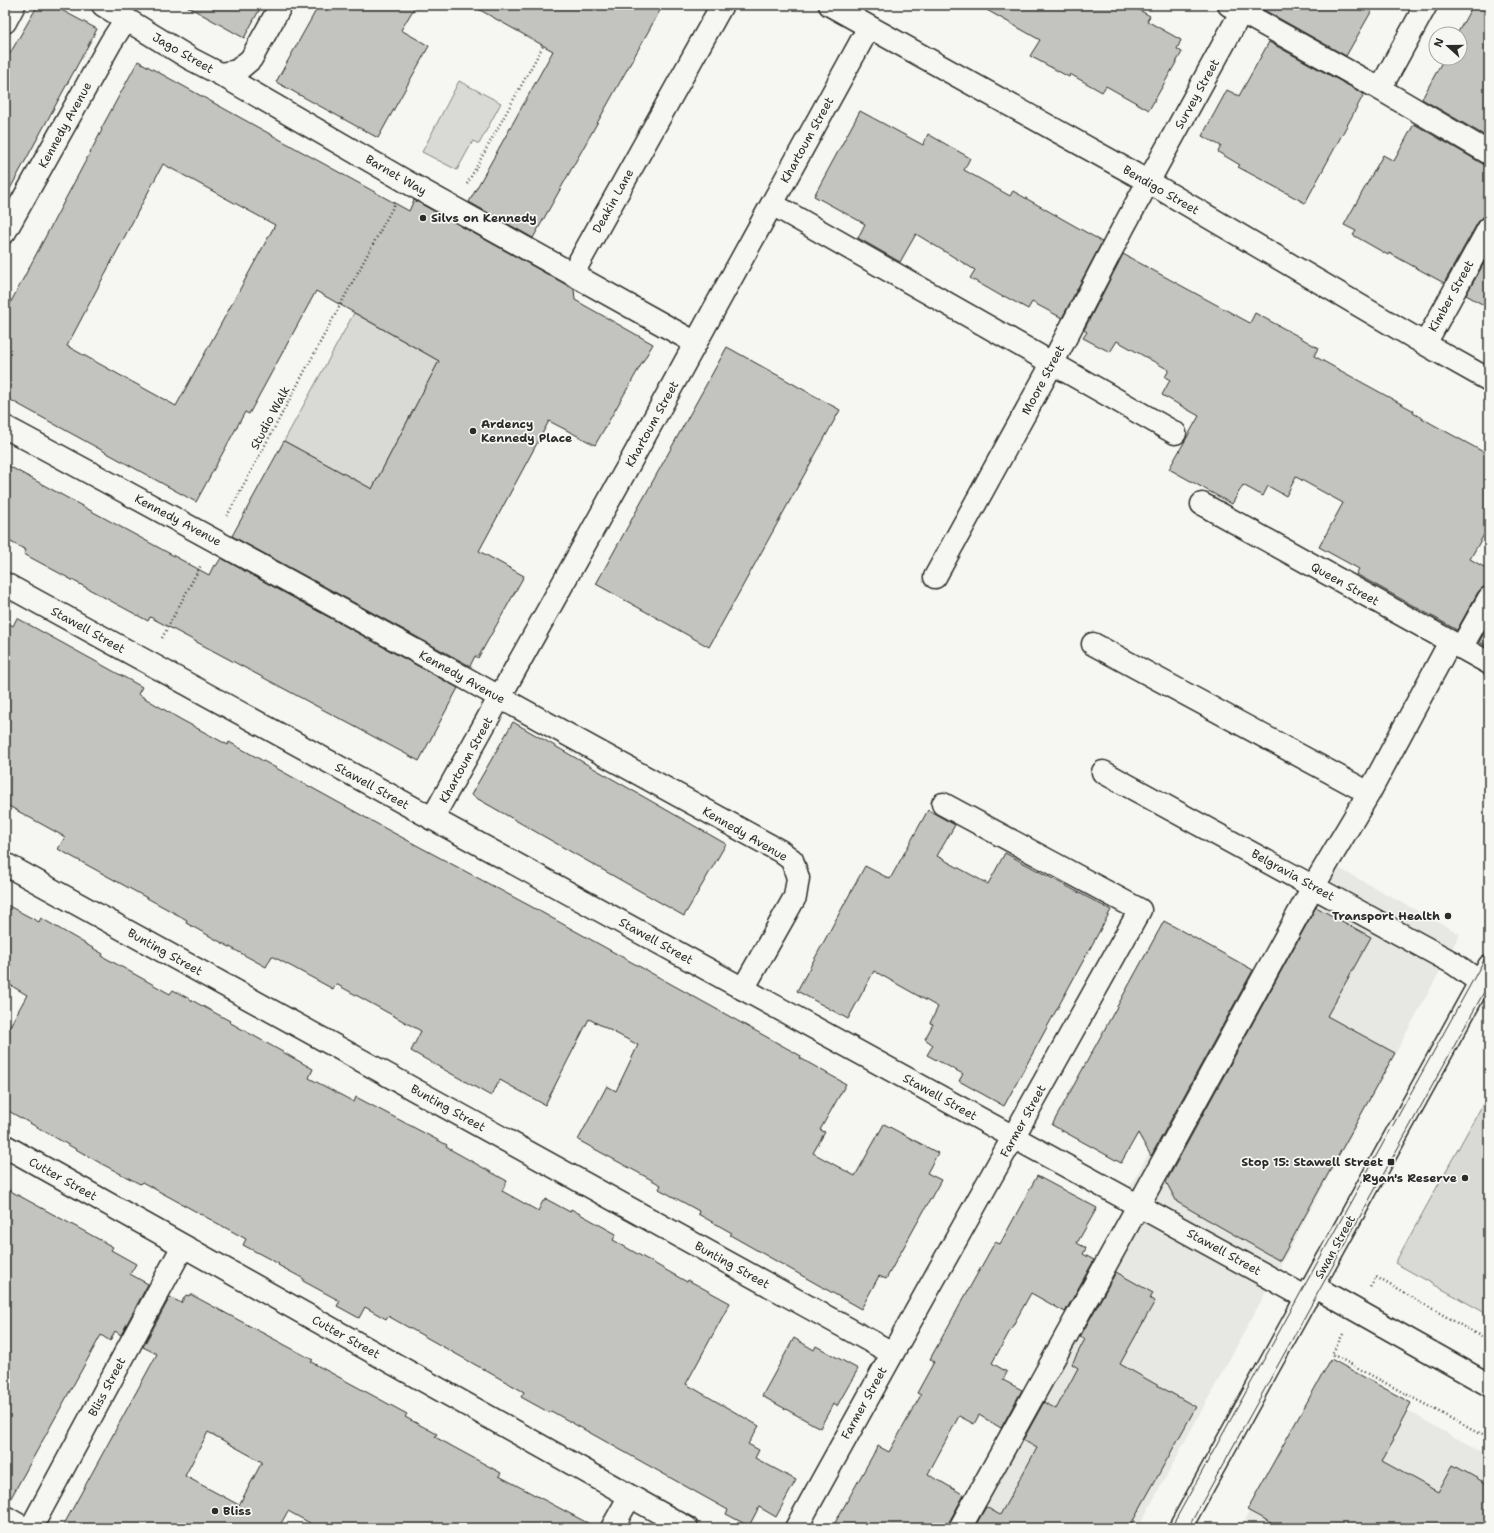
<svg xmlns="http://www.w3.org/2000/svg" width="1494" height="1533" viewBox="0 0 1494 1533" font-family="'Shantell Sans',sans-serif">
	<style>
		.built { fill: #e7e7e3 }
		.green { fill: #d9d9d5; stroke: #828280 }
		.building { fill: #c3c3c0; stroke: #2b2b2b; fill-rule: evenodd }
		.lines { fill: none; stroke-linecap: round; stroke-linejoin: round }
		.minor-casing { stroke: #2b2b2b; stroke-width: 25 }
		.major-casing { stroke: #2b2b2b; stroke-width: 25 }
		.path { stroke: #2b2b2b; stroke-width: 2.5; stroke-dasharray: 1 3; stroke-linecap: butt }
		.minor { stroke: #f6f6f2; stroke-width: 22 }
		.major { stroke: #f6f6f2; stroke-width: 22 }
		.tram { stroke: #2b2b2b; stroke-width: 1 }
		.poi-dot { fill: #2b2b2b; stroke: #f6f6f2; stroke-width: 1.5 }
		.labels { text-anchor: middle; stroke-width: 3.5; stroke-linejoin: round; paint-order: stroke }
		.street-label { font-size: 12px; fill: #2b2b2b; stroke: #f6f6f2 }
		.poi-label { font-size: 12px; font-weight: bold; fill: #2b2b2b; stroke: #f6f6f2; text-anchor: start }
	</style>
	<rect width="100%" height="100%" fill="#f6f6f2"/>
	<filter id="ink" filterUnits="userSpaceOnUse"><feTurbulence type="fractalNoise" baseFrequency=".025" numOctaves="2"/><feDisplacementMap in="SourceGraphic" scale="8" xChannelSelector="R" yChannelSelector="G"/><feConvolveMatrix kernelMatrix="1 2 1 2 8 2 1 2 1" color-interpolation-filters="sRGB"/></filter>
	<g filter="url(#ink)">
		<path class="built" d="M1318 857 1460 934 1138 1528H951L1111 1240 1131 1185Z
			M1329 1366 1452 1436 1489 1455V1528H1404L1427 1486 1300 1416Z
			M1249 1512 1277 1528H1240Z"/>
		<path class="green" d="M459 81 501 103 479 144 473 141 457 170 422 152Z
			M354 313 439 361 372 489 284 441Z
			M1489 1093V1315L1395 1263Z"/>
		<path class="building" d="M38 5H52L97 29 5 198V62Z
			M185 5H262L244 38Z
			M319 5H416L401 30 429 46 378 138 276 82Z
			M471 5H663L533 238 469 202 553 51Z
			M978 5H1130L1150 16 1147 21 1181 40 1177 49 1182 52 1149 110 1106 86 1102 92 1070 74 1069 77 1030 56 1040 40Z
			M1257 5H1375L1346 56 1257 6Z
			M1473 5H1489V138L1422 99 1444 58H1460V34H1457Z
			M1269 42 1364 94 1305 203 1238 167 1240 165 1218 152 1221 146 1202 136 1227 90 1239 96Z
			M138 61 409 211 414 200 574 289 575 300 653 344 595 445 549 421 479 551 524 576 478 658 475 656 470 666 232 536 284 441 372 489 439 361 316 291 249 414 245 412 196 502 5 397V313L102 130 101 129ZM163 164 275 225 176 406 67 346Z
			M860 111 923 145 928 134 970 158 964 170 1010 196 1013 191 1098 239V240L1102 242 1062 318 1032 302 1028 309 1004 296 1003 297 970 278 975 270 916 234 900 262 858 238 865 224 814 196Z
			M1414 124 1483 164 1489 165V216L1483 217 1478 222 1444 283 1389 253 1388 255 1353 235 1356 231 1344 225 1383 155 1394 161Z
			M1123 254 1250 323 1255 313 1296 335 1318 348 1314 356 1414 411 1413 413 1434 425 1489 455V526L1470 559 1489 570V580L1485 586 1478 592 1457 630 1356 574 1359 569 1319 547 1343 503 1296 477 1286 496 1268 486 1263 496 1243 485 1232 504 1169 469 1199 416 1162 395 1170 380 1165 377 1169 370 1117 341 1110 352 1083 338 1087 332 1084 330Z
			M1489 254V308L1466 295Z
			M727 347 840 410 709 647 596 584Z
			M5 464 209 575 214 565 216 566 221 558 458 688 419 761 150 617 148 621 24 554 26 550 5 539Z
			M17 618 142 687 138 694 180 719 228 745 229 742 390 831 532 907 801 1056 800 1058 846 1084 820 1130 825 1132 813 1153 855 1176 884 1124 938 1153 927 1173 941 1180 886 1279 879 1276 861 1309 730 1235 732 1233 698 1214 699 1211 659 1189 661 1185 578 1140 607 1086 616 1091 638 1045 589 1019 545 1105 500 1080 491 1096 411 1051 421 1031 336 984 333 989 272 956 266 967 186 923 187 920 58 849 65 837 5 804V621L13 626Z
			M1489 624V647L1479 642Z
			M513 722 726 844 684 916 471 795Z
			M928 810 955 825 937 856 988 884 1005 853 1111 910 1004 1106 959 1081 963 1074 927 1055 933 1045 925 1039 933 1024 930 1023 938 1007 874 971 848 1019 797 991 865 866 890 879Z
			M5 904 39 922 41 918 103 954 102 956 170 994 173 990 230 1021 229 1022 313 1069 309 1078 354 1102 356 1097 447 1145 446 1147 507 1181 502 1191 538 1211 543 1201H545L546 1199 570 1212 571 1209 616 1234 613 1240 687 1282 688 1280 730 1303 686 1384 759 1426 748 1444 759 1450 755 1458 796 1480 776 1517 759 1507 749 1526 726 1514 728 1510 551 1411 550 1413 521 1397 524 1392 388 1316 386 1319 365 1307 359 1318 337 1306 340 1301 303 1281 304 1279 278 1265 279 1264 243 1245 246 1239 142 1182 140 1184 102 1164 5 1109V1035L27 995 5 982Z
			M1316 907 1371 937 1327 1016 1395 1053 1280 1261 1177 1202 1166 1182Z
			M1164 921 1253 970 1151 1156 1138 1133 1121 1163 1052 1125Z
			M1037 1176 1097 1208 1077 1243 1086 1248 1083 1254 1094 1260 1065 1312 1031 1293 992 1363 1007 1372 1003 1380 1022 1390 1001 1428 979 1415 974 1424 959 1416 928 1474 964 1495 949 1522 948 1528H832L878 1446 889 1452 921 1395 917 1393 934 1362 930 1359 995 1242 1000 1244Z
			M5 1188 113 1247 111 1250 136 1264 130 1274 148 1284 121 1335 115 1331 110 1341 101 1335 7 1505H5Z
			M1116 1272 1153 1293 1150 1299 1155 1301 1120 1364 1196 1407 1129 1528H974L986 1507 1000 1515 1037 1448 1023 1440 1044 1402 1056 1409 1078 1368 1072 1364 1085 1339 1080 1337Z
			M190 1294 313 1360 311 1362 407 1414 405 1417 437 1434 435 1437 501 1473 499 1476 597 1528H319L288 1511 279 1527 281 1528H62L157 1354 143 1347 170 1297 181 1303 186 1295 189 1296ZM208 1432 262 1462 239 1505 185 1476Z
			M794 1338 814 1350 816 1346 858 1369 837 1406 833 1404 820 1428 762 1396Z
			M1331 1359 1411 1403 1392 1439 1394 1440 1382 1461 1438 1492 1453 1465 1489 1485V1528H1280L1247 1510Z"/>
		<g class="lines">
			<defs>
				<path id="minor" d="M103 5 191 59 220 74 237 71 251 59 281 5
					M830 5 1149 182 1425 344 1489 380
					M1229 5 1380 89 1489 153
					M5 22 14 5
					M220 74 407 182 696 343
					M1380 89 1426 5
					M772 204 1175 433
					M5 232 111 42 126 19
					M573 273 722 5
					M1425 344 1489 228
					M5 427C265 566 521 710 780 851L792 860 798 878 795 897 743 989
					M1202 504 1489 663
					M935 577 1052 364 1124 226 1245 5
					M5 584 1307 1298
					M1093 644 1369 793
					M1461 648 1489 598
					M1103 772 1453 963 1480 982
					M432 819 632 459 869 27
					M5 864 892 1353
					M5 1146 687 1528
					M1313 1286 1489 1385
					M5 1517 24 1528
					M31 1528 183 1246
					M612 1528 630 1496
					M796 1528C909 1321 1027 1116 1140 910L943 804
					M960 1528 1147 1190 1313 887 1369 793 1450 642"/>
				<path id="major" d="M1180 1528 1489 966"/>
			</defs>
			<use href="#minor" class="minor-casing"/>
			<use href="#major" class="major-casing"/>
			<path class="path" d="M467 184 543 46
				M227 516 394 205
				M162 638 201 565
				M1370 1287 1376 1277 1489 1341
				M1343 1334 1332 1354 1489 1439"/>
			<use href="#minor" class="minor"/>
			<use href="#major" class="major"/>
			<path class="tram" d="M1171 1528 1489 951
				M1188 1528 1489 983"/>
		</g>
	</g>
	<g class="poi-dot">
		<circle cx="423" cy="218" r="4"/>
		<circle cx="473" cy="431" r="4"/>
		<circle cx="1448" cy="916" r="4"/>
		<rect x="1387" y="1158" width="8" height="8" rx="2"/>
		<circle cx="1465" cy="1178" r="4"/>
		<circle cx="215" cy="1511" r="4"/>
	</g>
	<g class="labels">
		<g class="street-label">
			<text transform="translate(183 53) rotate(30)" y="4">Jago Street</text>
			<text transform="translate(1197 94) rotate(-61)" y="4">Survey Street</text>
			<text transform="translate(65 125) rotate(-61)" y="4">Kennedy Avenue</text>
			<text transform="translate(807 140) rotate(-61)" y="4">Khartoum Street</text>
			<text transform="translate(396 175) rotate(30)" y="4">Barnet Way</text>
			<text transform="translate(1161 190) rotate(30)" y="4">Bendigo Street</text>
			<text transform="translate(613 201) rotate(-61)" y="4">Deakin Lane</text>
			<text transform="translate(1451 296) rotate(-61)" y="4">Kimber Street</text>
			<text transform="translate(1043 380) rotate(-62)" y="4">Moore Street</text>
			<text transform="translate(270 418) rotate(-62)" y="4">Studio Walk</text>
			<text transform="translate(652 424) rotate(-61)" y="4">Khartoum Street</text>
			<text transform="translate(178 520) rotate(28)" y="4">Kennedy Avenue</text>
			<text transform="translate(1345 584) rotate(29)" y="4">Queen Street</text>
			<text transform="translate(88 630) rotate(29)" y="4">Stawell Street</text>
			<text transform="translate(462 677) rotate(29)" y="4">Kennedy Avenue</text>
			<text transform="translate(466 760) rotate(-61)" y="4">Khartoum Street</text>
			<text transform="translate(372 786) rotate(29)" y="4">Stawell Street</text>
			<text transform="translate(745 834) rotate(30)" y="4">Kennedy Avenue</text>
			<text transform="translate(1293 875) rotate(29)" y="4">Belgravia Street</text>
			<text transform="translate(656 941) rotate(29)" y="4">Stawell Street</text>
			<text transform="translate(165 952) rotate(29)" y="4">Bunting Street</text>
			<text transform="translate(940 1097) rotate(29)" y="4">Stawell Street</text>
			<text transform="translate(448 1108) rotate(29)" y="4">Bunting Street</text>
			<text transform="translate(1023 1121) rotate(-61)" y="4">Farmer Street</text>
			<text transform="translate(63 1179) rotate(29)" y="4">Cutter Street</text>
			<text transform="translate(1335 1247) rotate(-61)" y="4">Swan Street</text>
			<text transform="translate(1224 1252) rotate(29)" y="4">Stawell Street</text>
			<text transform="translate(732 1265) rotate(29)" y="4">Bunting Street</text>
			<text transform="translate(346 1337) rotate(29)" y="4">Cutter Street</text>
			<text transform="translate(107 1387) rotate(-62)" y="4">Bliss Street</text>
			<text transform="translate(864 1403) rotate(-61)" y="4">Farmer Street</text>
		</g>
		<g class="poi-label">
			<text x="431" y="222">Silvs on Kennedy</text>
			<text x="481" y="428">Ardency<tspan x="481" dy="14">Kennedy Place</tspan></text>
			<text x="1440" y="920" text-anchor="end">Transport Health</text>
			<text x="1383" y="1166" text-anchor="end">Stop 15: Stawell Street</text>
			<text x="1457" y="1182" text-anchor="end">Ryan's Reserve</text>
			<text x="223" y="1515">Bliss</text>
		</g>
	</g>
	<rect width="1494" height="1533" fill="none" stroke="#f6f6f2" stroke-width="20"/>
	<rect x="10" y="10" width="1474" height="1513" fill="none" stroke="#2b2b2b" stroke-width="1.5" filter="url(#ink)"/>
	<g transform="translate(1448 46) rotate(291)"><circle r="19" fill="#f6f6f2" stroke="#a5a5a2"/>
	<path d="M0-3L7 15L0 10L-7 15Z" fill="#2b2b2b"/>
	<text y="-6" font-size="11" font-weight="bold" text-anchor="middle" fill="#2b2b2b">N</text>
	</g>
</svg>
